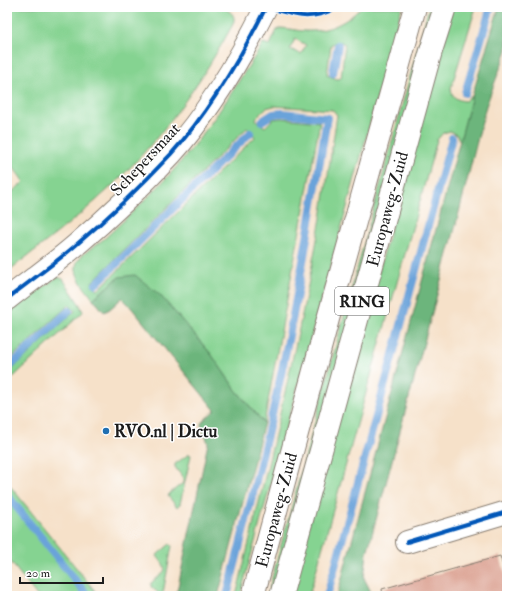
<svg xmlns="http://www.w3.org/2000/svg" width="514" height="603" viewBox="0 0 514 603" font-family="'IM FELL Double Pica',serif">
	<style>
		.green { fill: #85d391; stroke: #507856; fill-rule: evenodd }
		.forest { fill: #6cb57b; stroke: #44684c }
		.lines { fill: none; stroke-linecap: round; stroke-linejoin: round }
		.stream { stroke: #6ba3da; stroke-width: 8 }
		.building { fill: #d99b8a }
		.minor-casing { stroke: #897e72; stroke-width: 24 }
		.major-casing { stroke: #897e72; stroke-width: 24 }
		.minor { stroke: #fff; stroke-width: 22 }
		.major { stroke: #fff; stroke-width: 22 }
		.cycleway-casing { stroke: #fff; stroke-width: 6 }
		.cycleway { stroke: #0057b8; stroke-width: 4 }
		.poi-dot { fill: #1f6fb2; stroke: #fff; stroke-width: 1.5 }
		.labels { text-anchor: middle; stroke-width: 3; stroke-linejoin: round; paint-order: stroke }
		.shield { fill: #fff; stroke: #606060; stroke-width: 1 }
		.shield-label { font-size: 16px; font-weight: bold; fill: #1c1c1c }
		.street-label { font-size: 17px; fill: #1c1c1c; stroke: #fff }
		.poi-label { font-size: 17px; font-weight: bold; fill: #1c1c1c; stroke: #fff; text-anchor: start }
	</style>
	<rect width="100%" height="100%" fill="#fff"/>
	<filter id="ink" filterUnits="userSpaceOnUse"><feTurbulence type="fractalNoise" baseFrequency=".025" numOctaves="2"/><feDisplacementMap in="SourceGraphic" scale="8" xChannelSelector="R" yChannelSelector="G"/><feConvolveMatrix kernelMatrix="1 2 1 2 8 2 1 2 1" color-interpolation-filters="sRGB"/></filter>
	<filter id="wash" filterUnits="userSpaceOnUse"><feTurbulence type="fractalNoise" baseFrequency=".012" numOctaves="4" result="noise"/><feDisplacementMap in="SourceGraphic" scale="16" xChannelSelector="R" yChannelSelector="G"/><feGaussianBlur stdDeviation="0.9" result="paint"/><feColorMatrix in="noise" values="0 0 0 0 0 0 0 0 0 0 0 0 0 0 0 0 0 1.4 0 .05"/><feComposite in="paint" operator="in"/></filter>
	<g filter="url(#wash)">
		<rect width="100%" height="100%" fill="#f6e1c9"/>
		<path class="green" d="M7 7H221C230 11 238 15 232 26 203 79 168 129 125 173 90 209 47 241 7 272V196L24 182 7 159Z
			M361 7H402L240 596H236C264 481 293 366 315 250 324 205 330 160 337 115L333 110 274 106 266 108 256 118 257 121 265 127 273 119 281 118 320 122 264 423 236 390 211 354 160 296 119 277 93 299C86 289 69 272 79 259 83 253 98 244 105 238 119 225 133 212 147 198 184 162 215 120 242 76 249 65 257 54 263 43L270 45 277 30 280 28C288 28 297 31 305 31 327 32 347 23 361 7ZM295 39 306 45 301 54 290 49ZM341 42 345 44 341 78 337 79 327 75 331 45 334 43ZM247 128 255 137 98 290 93 286 92 282Z
			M429 7H437L274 596H267Z
			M452 7H476L451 88C452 97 456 100 465 101L472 96 460 142 457 135 450 131 443 133 437 140 309 596H289Z
			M57 277 63 279 80 305 83 312 7 383V374L75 311 69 305 7 362V315Z
			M189 454 191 455 180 504 177 507 168 496 170 493 183 483V478L175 467V464Z
			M7 482 99 596H37L7 557Z
			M170 544 172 546 163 593 161 595 151 587V583C165 571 170 572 157 556L158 554Z"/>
		<path class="forest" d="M499 7H507V50L486 106 454 232 367 553 364 578 373 596H337L472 96Z
			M135 275 160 295 211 354 236 390 264 423 218 596H176L208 443C206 436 201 429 201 423L215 410 129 305 122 298 110 309 104 312 93 299 119 277Z"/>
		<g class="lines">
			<path class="stream" d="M333 73 338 45
				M465 93 491 7
				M96 284 250 133
				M7 369 69 311
				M7 495 88 596
				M227 596C245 525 263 455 279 384 298 296 313 207 327 118L282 113 273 114 262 121
				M327 596 452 138"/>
		</g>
		<g id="blocks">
			<path class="building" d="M500 556 507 580V596H383L382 589Z"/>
		</g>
	</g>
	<g filter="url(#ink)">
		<use href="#blocks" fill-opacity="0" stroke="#897e72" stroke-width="1"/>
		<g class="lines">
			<defs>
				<path id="minor" d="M7 299C30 281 54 264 76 245 109 217 141 186 171 154 210 111 240 59 266 7
					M407 542 507 512"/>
				<path id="major" d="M253 596 328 319 415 7
					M281 596 431 51 445 7"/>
			</defs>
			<use href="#minor" class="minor-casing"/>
			<use href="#major" class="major-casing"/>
			<use href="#minor" class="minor"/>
			<use href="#major" class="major"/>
			<defs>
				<path id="cycleway" d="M267 7C295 16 311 22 338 7
					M7 299C30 281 54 264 76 245 109 217 141 186 171 154 210 111 240 59 266 7
					M407 542 507 512"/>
			</defs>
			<use href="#cycleway" class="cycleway-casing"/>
			<use href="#cycleway" class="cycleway"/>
		</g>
	</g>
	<circle class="poi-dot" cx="106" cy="431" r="4"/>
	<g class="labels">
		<rect class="shield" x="335" y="287" width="54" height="28" rx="3"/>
		<g class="shield-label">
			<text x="362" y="307">RING</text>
		</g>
		<g class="street-label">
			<text transform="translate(145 159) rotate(-47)" y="6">Schepersmaat</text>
			<text transform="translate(387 209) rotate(-75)" y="6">Europaweg-Zuid</text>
			<text transform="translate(276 510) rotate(-75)" y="6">Europaweg-Zuid</text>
		</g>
		<g class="poi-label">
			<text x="114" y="437">RVO.nl | Dictu</text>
		</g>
	</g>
	<rect width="514" height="603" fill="none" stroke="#fff" stroke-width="24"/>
	<path d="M20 577v6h83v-6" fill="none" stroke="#1c1c1c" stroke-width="2"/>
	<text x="26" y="577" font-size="12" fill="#1c1c1c" stroke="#ffffff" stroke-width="3" paint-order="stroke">20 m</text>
</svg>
